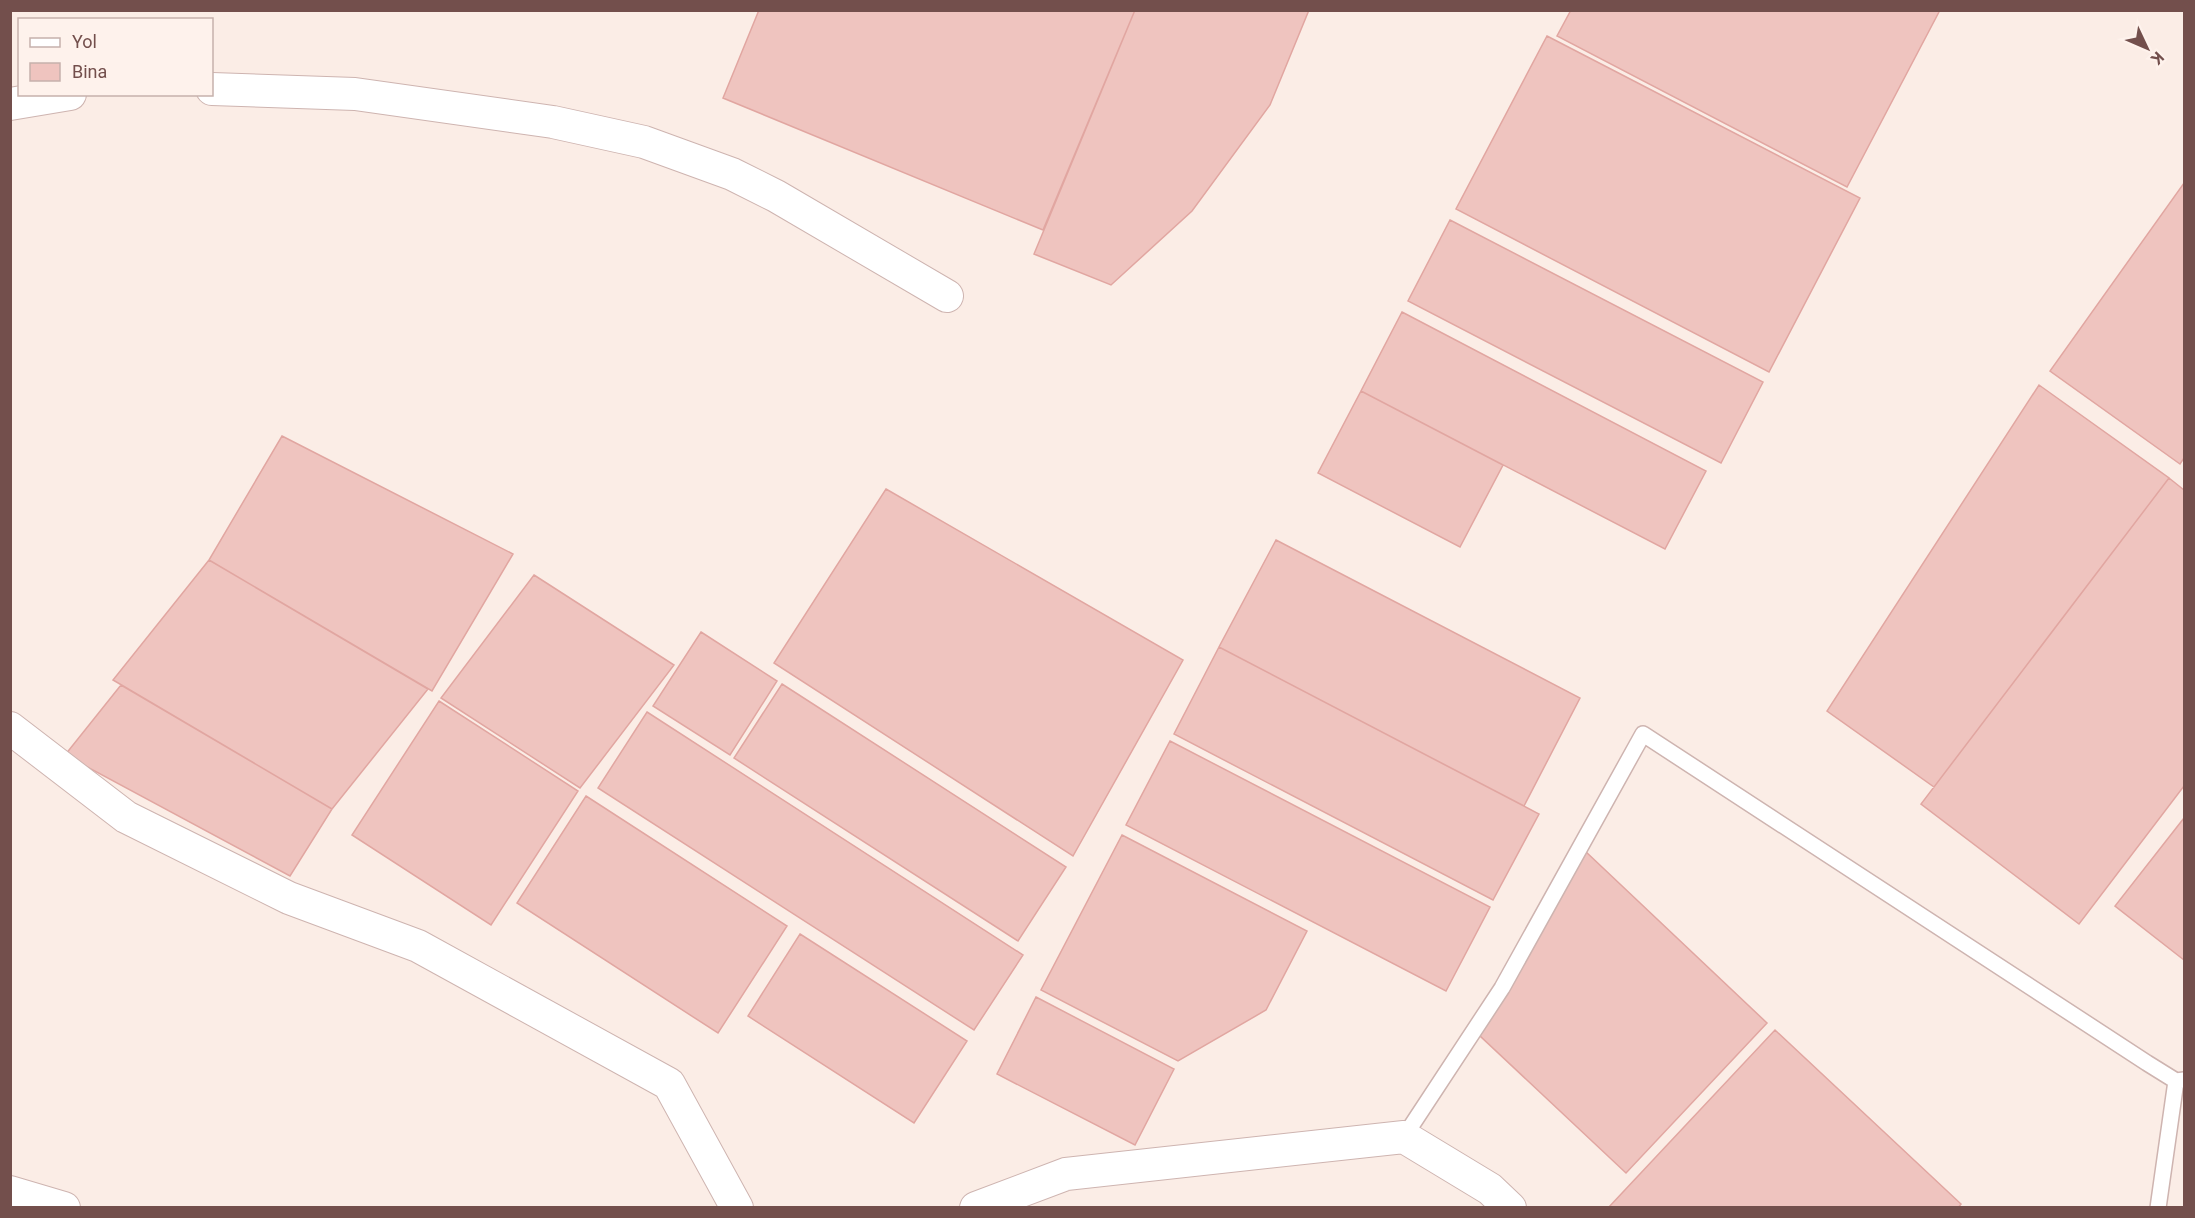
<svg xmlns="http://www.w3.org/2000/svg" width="2195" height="1218" viewBox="0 0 2195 1218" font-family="Roboto,sans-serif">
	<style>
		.building { fill: #efc4bf; stroke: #e1a6a1; stroke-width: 1.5 }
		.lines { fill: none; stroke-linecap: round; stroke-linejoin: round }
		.service-casing { stroke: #ceb4b0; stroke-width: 18 }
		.minor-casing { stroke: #ceb4b0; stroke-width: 34 }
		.service { stroke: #fff; stroke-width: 15 }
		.minor { stroke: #fff; stroke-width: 32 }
	</style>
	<rect width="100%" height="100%" fill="#fbede6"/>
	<path class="building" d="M759 10H1135L1043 230 723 98Z
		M1135 10H1309L1270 105 1192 211 1111 285 1034 254Z
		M1571 10H1940L1847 187 1557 36Z
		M1547 36 1860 198 1769 372 1456 209Z
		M2184 183V458L2180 464 2050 371Z
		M1450 220 1763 382 1721 463 1408 301Z
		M1402 312 1706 471 1665 549 1361 391Z
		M2039 385 2169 478 1934 787 1827 711Z
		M1361 391 1503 465 1460 547 1318 473Z
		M282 436 513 554 432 691 209 560Z
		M2169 478 2184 490V786L2079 924 1921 804Z
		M886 489 1183 660 1073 856 774 663Z
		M1276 540 1580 698 1524 806 1219 647Z
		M209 560 428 689 332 809 113 680Z
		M534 575 674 665 580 788 441 698Z
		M701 632 777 681 730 755 653 706Z
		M1219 647 1539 814 1493 900 1174 734Z
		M782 684 1066 867 1018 941 734 758Z
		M121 685 332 809 290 876 65 755Z
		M439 701 578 791 491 925 352 835Z
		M647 712 1023 955 974 1030 598 788Z
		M1170 741 1490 907 1446 991 1126 825Z
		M586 796 787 926 718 1033 517 903Z
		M2184 818V960L2115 906Z
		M1122 835 1307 931 1266 1010 1178 1061 1041 990Z
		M1584 850 1767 1023 1626 1173 1479 1035Z
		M800 934 967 1041 914 1123 748 1016Z
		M1036 997 1174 1069 1135 1145 997 1074Z
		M1775 1030 1961 1204 1958 1208H1608Z"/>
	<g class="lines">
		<defs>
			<path id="service" d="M1404 1137 1502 988 1643 734 2147 1063 2176 1081 2184 1080
				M2158 1208 2176 1081"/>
			<path id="minor" d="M212 89 355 94 553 122 644 142 732 174 776 196 947 296
				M10 104 70 94
				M10 728 126 817 289 898 418 946 669 1084 737 1208
				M10 1192 64 1208
				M976 1208 1066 1174 1404 1137 1490 1189 1510 1208"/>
		</defs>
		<use href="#service" class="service-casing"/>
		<use href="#minor" class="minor-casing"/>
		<use href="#service" class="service"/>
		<use href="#minor" class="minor"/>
	</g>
	<rect width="2195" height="1218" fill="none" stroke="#734f4c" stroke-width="24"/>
	<rect x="18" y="18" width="195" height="78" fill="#fef2ec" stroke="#c6b1ac" stroke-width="1.5"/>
	<rect x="30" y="38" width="30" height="9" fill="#ffffff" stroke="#c6b1ac" stroke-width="1.5"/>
	<text x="72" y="48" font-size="18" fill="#734f4c">Yol</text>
	<rect x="30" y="63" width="30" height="18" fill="#efc4bf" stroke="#c6b1ac" stroke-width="1.5"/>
	<text x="72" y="78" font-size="18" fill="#734f4c">Bina</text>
	<g transform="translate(2147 48) rotate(134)" stroke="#fef2ec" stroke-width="4.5" paint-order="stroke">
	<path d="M0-4.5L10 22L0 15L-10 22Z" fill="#734f4c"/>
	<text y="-9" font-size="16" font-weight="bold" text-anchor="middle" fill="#734f4c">K</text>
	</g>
</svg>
